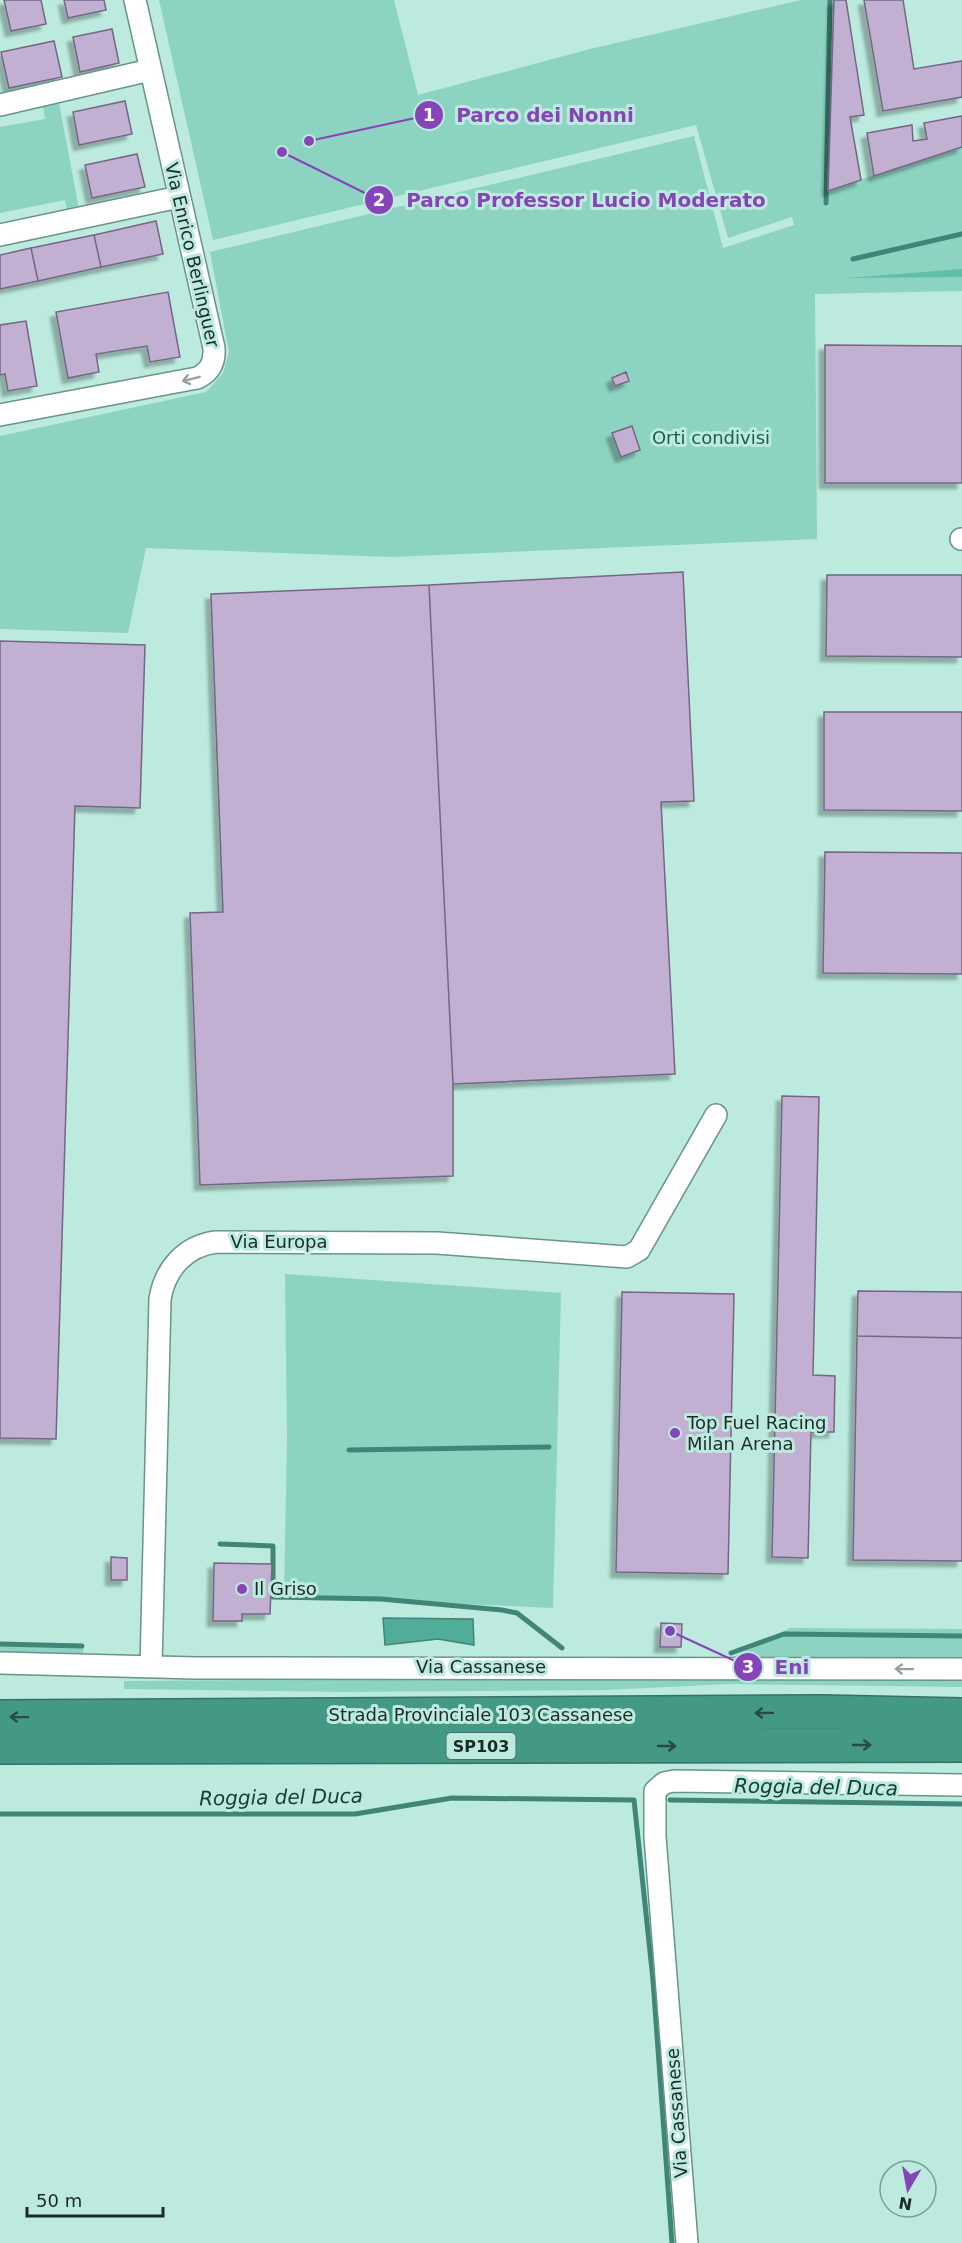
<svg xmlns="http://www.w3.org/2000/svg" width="962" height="2243" viewBox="0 0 962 2243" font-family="'DejaVu Sans',sans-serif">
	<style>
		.green { fill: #8dd3c2 }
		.forest { fill: #63bea9 }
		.water { fill: #51ac99; stroke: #408577; stroke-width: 1.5 }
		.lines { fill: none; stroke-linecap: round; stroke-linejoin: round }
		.stream { stroke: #408577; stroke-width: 5 }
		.building { fill: #c1b0d1; stroke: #766684; stroke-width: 1.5; filter: url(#shadow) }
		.street-casing { stroke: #699489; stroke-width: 24 }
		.highway-casing { stroke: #357265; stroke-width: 36 }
		.street { stroke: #fff; stroke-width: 21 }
		.highway { stroke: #439886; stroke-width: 33 }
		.oneway { stroke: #98a09e }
		.oneway2 { stroke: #264c44 }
		.poi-dot { fill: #8744b8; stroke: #bceade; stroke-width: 2 }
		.labels { text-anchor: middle; stroke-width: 6; stroke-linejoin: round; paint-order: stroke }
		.shield { fill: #bceade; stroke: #4b645e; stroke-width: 1.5 }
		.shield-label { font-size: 16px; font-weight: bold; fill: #1a2b27 }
		.street-label { font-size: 18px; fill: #1a2b27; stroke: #bceade }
		.park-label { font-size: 18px; fill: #176053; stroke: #bceade }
		.poi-label { font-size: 18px; fill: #1a2b27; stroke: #bceade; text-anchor: start }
		.water-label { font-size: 20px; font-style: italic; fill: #164037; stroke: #bceade }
		.leader { fill: none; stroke: #8744b8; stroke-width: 2 }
		.callout-dot { fill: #8744b8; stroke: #bceade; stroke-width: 2 }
		.mark-label { font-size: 18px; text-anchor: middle; font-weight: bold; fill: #fff }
		.callout-label { font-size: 20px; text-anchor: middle; font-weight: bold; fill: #8744b8; stroke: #bceade; stroke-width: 6; stroke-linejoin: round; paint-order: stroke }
	</style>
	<defs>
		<filter id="shadow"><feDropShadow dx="-5.5" dy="5.5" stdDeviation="1.5" flood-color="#0004"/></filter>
	</defs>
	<rect width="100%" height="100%" fill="#bceade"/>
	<path class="green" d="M159 0H394L418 95 590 49 801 0H834L828 190 962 147V291L815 294 817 539 391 557 146 548 128 633 0 629V436L206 392 223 373 229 352 210 252 694 136 723 248 794 225 792 217 728 238 696 125 213 240Z
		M59 103 79 209 67 211 65 200 0 213V127L45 119 43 106Z
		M285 1274 561 1293 553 1608 284 1596 287 1439Z
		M790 1628 962 1629V1662L731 1658Z
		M0 1643 84 1644 83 1656 0 1654Z
		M962 1674V1687L729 1684 605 1690 344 1692 124 1689V1681Z"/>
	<path class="forest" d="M962 269V277L847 278Z"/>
	<path class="water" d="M383 1618 473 1619 474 1645 438 1639 385 1645Z"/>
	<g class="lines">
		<path class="stream" d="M826 203 830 0
			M853 259 962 234
			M349 1450 549 1447
			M220 1544 273 1546V1597L381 1599 502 1610 517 1613 562 1648
			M0 1644 82 1646
			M731 1653 784 1634 962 1636
			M670 1800 962 1804
			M0 1814H355L452 1798 634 1800 653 1980 672 2243"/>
	</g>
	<path class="building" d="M4 0H41L46 24 11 31Z
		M64 0H104L106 10 68 18Z
		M834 0H846L864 115 850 117 861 180 828 191Z
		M864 0H903L914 69 962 61V97L883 111Z
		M112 29 119 63 80 72 73 37Z
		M54 41 62 77 9 88 1 52Z
		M125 101 132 134 79 145 73 112Z
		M962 116V147L874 176 867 133 912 125 913 141 927 139 924 123Z
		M137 154 145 187 92 198 85 165Z
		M156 221 163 254 101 267 94 235Z
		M94 235 101 267 38 281 31 248Z
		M31 248 38 281 0 289V255Z
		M168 292 180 357 150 362 147 346 96 354 99 372 68 378 56 312Z
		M26 321 37 386 8 391 5 374 0 375V325Z
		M825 345 962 346V483H825Z
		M626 372 629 381 615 386 612 378Z
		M632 426 640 450 621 457 612 433Z
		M683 572 694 801 661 802 675 1074 453 1084 429 585Z
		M827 575H962V657L826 656Z
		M429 585 453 1084V1176L200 1185 190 913 223 912 211 594Z
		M0 641 145 645 140 808 75 806 56 1439 0 1438Z
		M824 712H962V811L824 810Z
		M825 852 962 853V974L823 973Z
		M782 1096 819 1097 813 1375 835 1376 834 1432H811L808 1558 772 1557Z
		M858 1291 962 1292V1338L857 1336Z
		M622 1292 734 1294 728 1574 616 1572Z
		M857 1336 962 1338V1561L853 1560Z
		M111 1557 127 1558V1580H111Z
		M214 1563 272 1564 270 1614H242V1621H213Z
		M661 1623 682 1624 681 1647H660Z"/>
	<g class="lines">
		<defs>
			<path id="street" d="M0 105 150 70
				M0 235 179 197
				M0 415 197 378C210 372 215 362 214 348L135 0
				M961 539H962
				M0 1663 196 1668 962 1669
				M151 1667 160 1299C165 1269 185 1246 216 1242L437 1243 627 1257 639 1250 716 1115
				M687 2243 655 1837V1791L664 1783 674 1781 962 1785"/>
			<path id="highway" d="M0 1717 822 1712 962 1715
				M0 1747 962 1745"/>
		</defs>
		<use href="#street" class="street-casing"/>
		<use href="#highway" class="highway-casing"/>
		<use href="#street" class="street"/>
		<use href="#highway" class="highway"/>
	</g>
	<defs><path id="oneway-shaft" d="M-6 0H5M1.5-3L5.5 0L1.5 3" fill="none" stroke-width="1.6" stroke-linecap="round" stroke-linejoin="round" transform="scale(1.5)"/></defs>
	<g class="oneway">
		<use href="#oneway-shaft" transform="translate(191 379) rotate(166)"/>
		<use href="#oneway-shaft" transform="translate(904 1669) rotate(-179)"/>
	</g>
	<g class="oneway2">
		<use href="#oneway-shaft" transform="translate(764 1713) rotate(179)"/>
		<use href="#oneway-shaft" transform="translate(19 1717) rotate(-179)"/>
		<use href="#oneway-shaft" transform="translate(862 1745)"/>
		<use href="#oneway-shaft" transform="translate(667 1746)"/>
	</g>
	<g class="poi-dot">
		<circle cx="675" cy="1433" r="6"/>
		<circle cx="242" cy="1589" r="6"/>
	</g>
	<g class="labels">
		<rect class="shield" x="446.5" y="1733" width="69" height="26" rx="4.5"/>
		<g class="shield-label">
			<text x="481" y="1752">SP103</text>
		</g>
		<g class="street-label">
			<text transform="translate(192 255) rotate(77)" y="6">Via Enrico Berlinguer</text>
			<text x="279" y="1248">Via Europa</text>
			<text x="481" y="1673">Via Cassanese</text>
			<text x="481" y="1721">Strada Provinciale 103 Cassanese</text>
			<text transform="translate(677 2113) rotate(-94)" y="6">Via Cassanese</text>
		</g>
		<g class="park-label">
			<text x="711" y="444">Orti condivisi</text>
		</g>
		<g class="poi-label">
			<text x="687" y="1429">Top Fuel Racing<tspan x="687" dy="21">Milan Arena</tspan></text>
			<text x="254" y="1595">Il Griso</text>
		</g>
		<g class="water-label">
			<text transform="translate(816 1787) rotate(1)" y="7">Roggia del Duca</text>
			<text transform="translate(281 1797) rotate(-1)" y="7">Roggia del Duca</text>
		</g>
	</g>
	<path class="leader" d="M309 141L429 115M282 152L379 200M670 1631L748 1667"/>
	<g class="callout-dot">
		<circle cx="309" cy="141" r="6"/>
		<circle cx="282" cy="152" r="6"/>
		<circle cx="670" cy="1631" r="6"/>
		<circle cx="429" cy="115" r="15"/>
		<circle cx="379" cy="200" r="15"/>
		<circle cx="748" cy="1667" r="15"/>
	</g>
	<g class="mark-label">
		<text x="429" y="121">1</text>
		<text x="379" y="206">2</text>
		<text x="748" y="1673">3</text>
	</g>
	<g class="callout-label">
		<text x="545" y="122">Parco dei Nonni</text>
		<text x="586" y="207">Parco Professor Lucio Moderato</text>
		<text x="792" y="1674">Eni</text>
	</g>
	<g transform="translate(908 2189) rotate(190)"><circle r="28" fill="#bceade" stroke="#7b9e95" stroke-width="1.5"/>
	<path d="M0-4.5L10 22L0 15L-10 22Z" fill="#8744b8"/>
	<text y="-9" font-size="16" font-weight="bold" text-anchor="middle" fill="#1a2b27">N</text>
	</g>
	<path d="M27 2207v9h136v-9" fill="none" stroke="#1a2b27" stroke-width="3"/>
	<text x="36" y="2207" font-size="18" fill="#1a2b27" stroke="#bceade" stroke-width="4.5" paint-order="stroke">50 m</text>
</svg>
